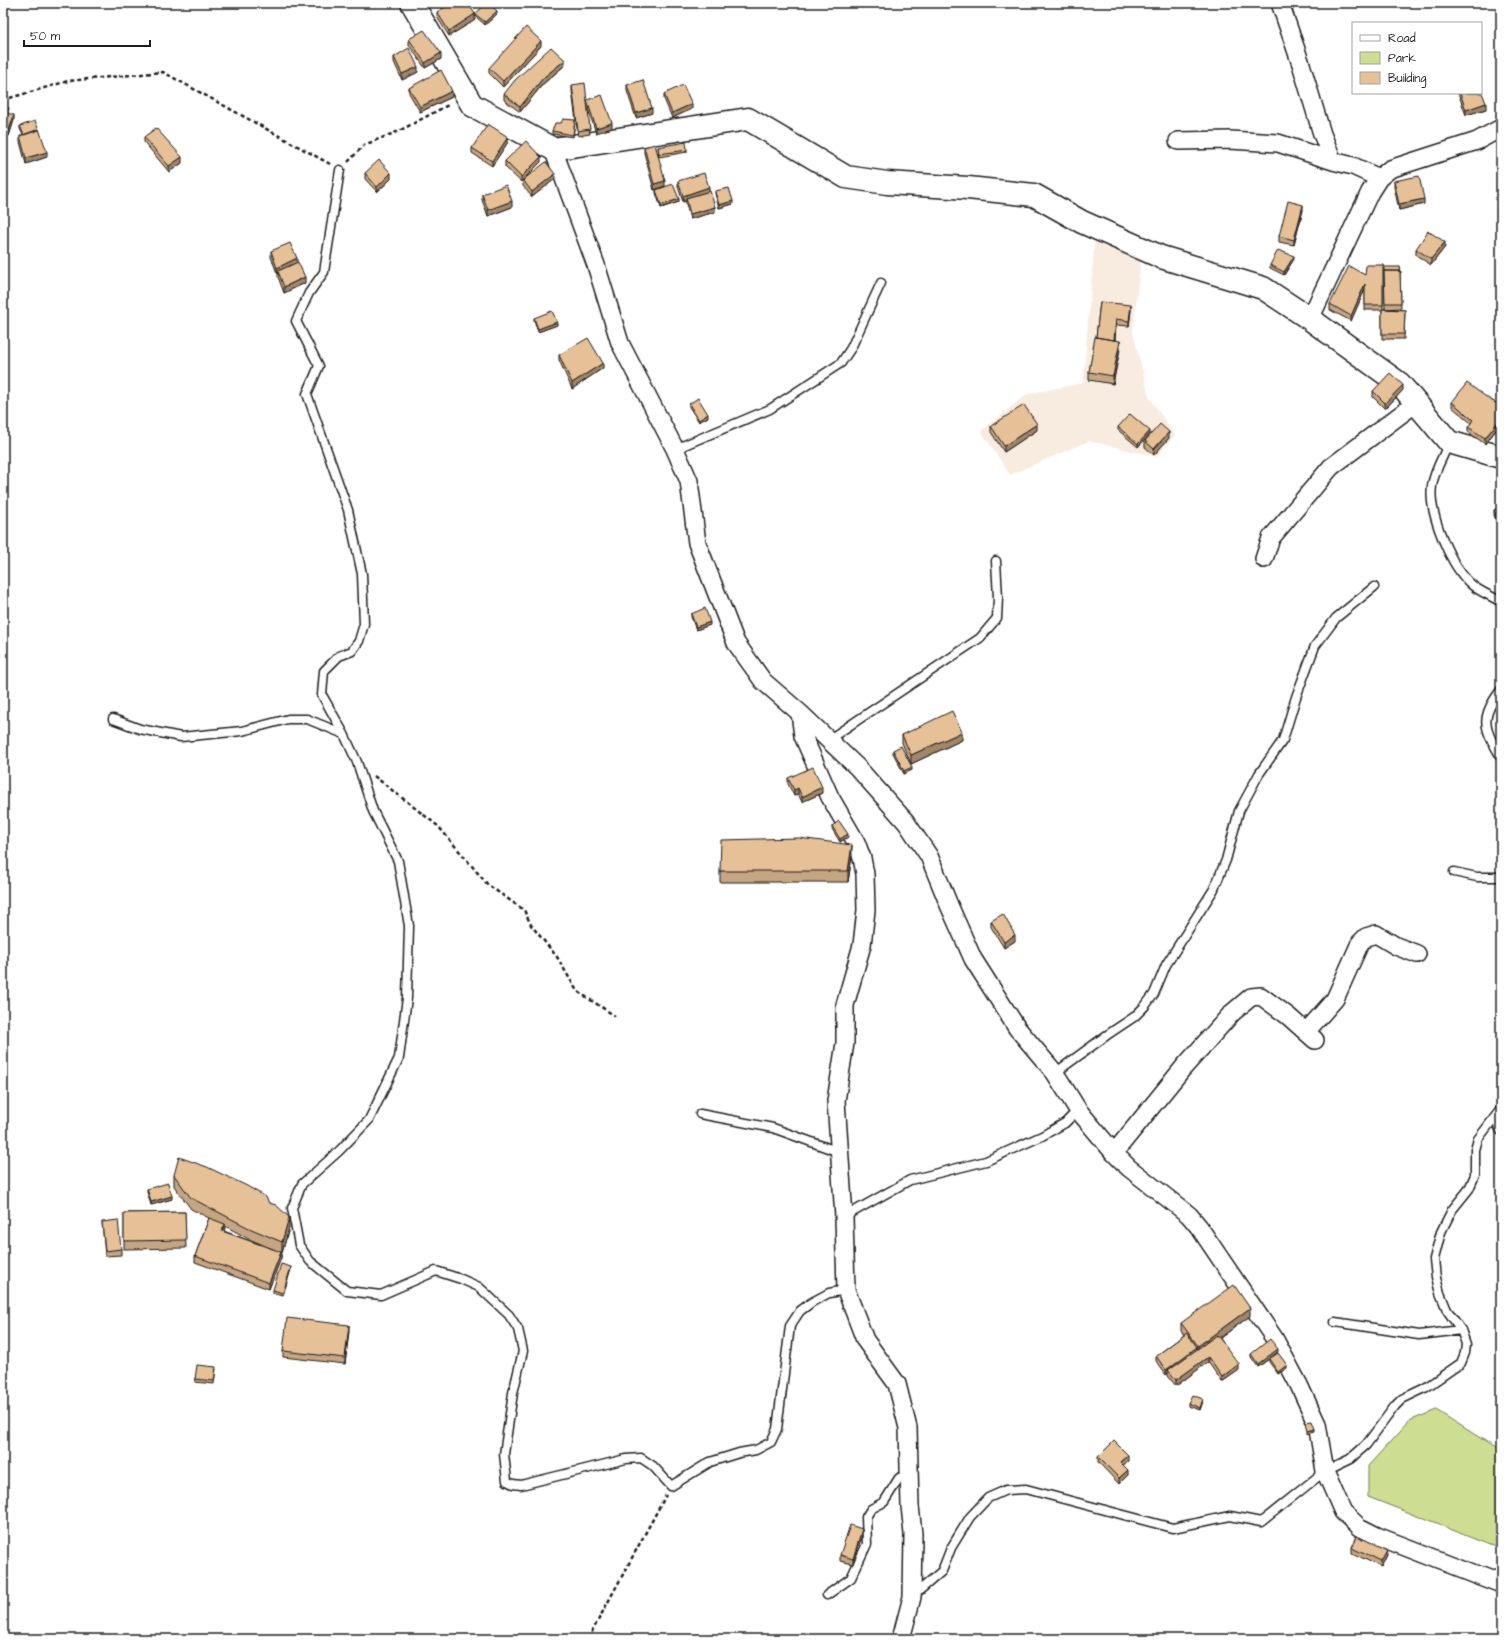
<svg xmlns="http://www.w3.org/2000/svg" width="1504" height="1642" viewBox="0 0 1504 1642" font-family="'Architects Daughter',sans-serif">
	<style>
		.built { fill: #f8ece0 }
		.green { fill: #cddd91; stroke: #747c56 }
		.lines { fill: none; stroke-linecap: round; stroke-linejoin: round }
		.lane-casing { stroke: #1c1c1c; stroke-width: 11 }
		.street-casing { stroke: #1c1c1c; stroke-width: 20 }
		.secondary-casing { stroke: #1c1c1c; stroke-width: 25 }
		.path { stroke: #1c1c1c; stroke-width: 2.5; stroke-dasharray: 4 3; stroke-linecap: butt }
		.lane { stroke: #fff; stroke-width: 8 }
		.street { stroke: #fff; stroke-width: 17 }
		.secondary { stroke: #fff; stroke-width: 22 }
		.wall { fill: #c6a582; stroke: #1c1c1c; fill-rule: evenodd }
		.shaded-wall { fill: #a1866a; stroke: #1c1c1c }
		.building { fill: #e6c097; stroke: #1c1c1c }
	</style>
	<rect width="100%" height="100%" fill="#fff"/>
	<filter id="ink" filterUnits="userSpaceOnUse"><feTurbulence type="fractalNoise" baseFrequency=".025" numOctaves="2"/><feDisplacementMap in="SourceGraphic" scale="8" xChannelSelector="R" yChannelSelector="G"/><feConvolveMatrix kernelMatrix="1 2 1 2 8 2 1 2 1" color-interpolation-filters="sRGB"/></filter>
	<g filter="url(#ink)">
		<path class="built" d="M1095 237 1141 257 1133 332 1149 397 1175 435 1157 457 1089 441 1010 475 981 431 1027 394 1083 383Z"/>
		<path class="green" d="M1436 1410 1501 1451V1549L1368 1497V1466L1409 1421Z"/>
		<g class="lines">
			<defs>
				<path id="lane" d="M340 170 324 272 309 293 296 321 319 366 307 394 348 510 362 574 364 624 359 641 352 651 339 656 324 671 322 695 344 734 357 762 373 811 398 861 409 926 407 998 399 1058 369 1120 339 1151 302 1184 292 1208 299 1245 310 1261 347 1291 381 1295 436 1271 461 1279 479 1287 509 1315 518 1329 523 1351 513 1393 504 1454 507 1481 513 1484 521 1485 626 1459 641 1458 653 1466 671 1486 710 1462 739 1453 756 1450 771 1442 777 1429 790 1326 800 1311 812 1302 829 1293 846 1290
					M1449 443C1443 457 1434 471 1432 486 1428 513 1451 567 1472 585 1480 592 1492 596 1501 602
					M675 449 770 409 841 363 851 348 881 283
					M1501 690C1479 718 1484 728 1501 757
					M113 719 140 729 181 737 242 731 288 719H307L344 734
					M828 740 980 638 997 618 998 598 996 561
					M1454 872 1477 877H1501
					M1055 1073 1107 1035 1134 1017 1145 1006 1154 994 1166 965 1214 889 1226 860 1239 811 1259 774 1283 740 1296 697 1315 646 1336 618 1374 587
					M700 1114 773 1128 839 1152
					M1494 1118 1501 1131
					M844 1217 910 1180 986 1161 1042 1136 1065 1123 1078 1110
					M1335 1322 1419 1335 1461 1330
					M827 1595 851 1578 867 1544 866 1517 871 1509 884 1502 899 1478 910 1475
					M913 1596 942 1571 951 1548 970 1517 988 1498 1006 1490 1026 1489 1173 1528 1230 1516 1261 1522 1325 1471 1350 1459 1366 1445 1395 1406 1402 1399 1425 1388 1461 1363 1465 1353 1466 1344 1461 1330 1447 1310 1440 1293 1436 1278 1434 1259 1441 1232 1452 1210 1469 1189 1475 1175V1150L1478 1139 1501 1109"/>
				<path id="street" d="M1280 3 1301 64 1322 134 1333 161 1353 166 1379 178
					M1178 141 1230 140 1278 143 1333 161
					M553 149 596 265 620 343 675 449 689 481 697 543 736 643 763 681 800 713 857 767 906 822 929 856 949 905 973 959 1017 1028 1055 1073 1078 1110 1114 1153 1129 1168 1189 1215 1199 1227 1274 1338 1299 1385 1317 1424 1325 1471 1343 1512 1359 1527 1377 1536 1501 1584
					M1310 319 1370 192 1379 178 1390 169 1477 141 1501 128
					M1264 559 1271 538 1331 467 1416 403
					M800 713 803 736 830 797 856 842 862 858 865 874 866 910 862 945 845 1005V1043L836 1101 844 1217 846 1290 865 1340 897 1384 908 1428 910 1506 913 1534 912 1597 901 1639
					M1306 1032 1335 999 1360 943 1366 937 1376 934 1396 946 1417 954
					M1114 1153 1183 1068 1232 1013 1251 997 1261 996 1288 1016 1315 1040"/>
				<path id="secondary" d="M412 3 472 105 553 149 748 119 846 177 887 183 968 188 1034 195 1082 222 1161 257 1263 288 1310 319 1400 384 1449 442 1501 457"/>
			</defs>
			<use href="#lane" class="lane-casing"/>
			<use href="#street" class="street-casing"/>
			<use href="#secondary" class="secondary-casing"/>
			<path class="path" d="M3 100 68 81 163 72 330 164
				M348 162 364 145 399 131 450 104
				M374 776 438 826 488 885 524 910 531 925 557 957 577 991 615 1016
				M588 1639 666 1495"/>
			<use href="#lane" class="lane"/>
			<use href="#street" class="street"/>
			<use href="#secondary" class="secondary"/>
		</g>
		<path class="wall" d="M437 12 475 20 449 36 437 17Z
			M475 14H497L485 25 475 16Z
			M409 39 441 59 425 68 409 45Z
			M541 46 503 87 489 73V68Z
			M394 57 418 72 402 80 394 62Z
			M565 65 543 84 520 112 504 100V94Z
			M572 85 587 104V100L612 128 596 133 587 106 590 134 578 136 572 91Z
			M627 85 652 113 636 118 627 91Z
			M409 88 452 97 420 112 409 93Z
			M1458 93H1481L1486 109 1466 115Z
			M664 94 692 109 672 118 664 99Z
			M3 107 14 120 9 136 3 134Z
			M561 123H575L573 137 552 134V131Z
			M20 126 47 157 26 164 20 142V136L23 135 20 129Z
			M144 137 182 163 169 172 144 142Z
			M508 142 492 166 472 153V148Z
			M644 147 665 186 654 190 644 153Z
			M658 147 687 150V152L659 157Z
			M505 161 541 162 521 182 505 167Z
			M365 173 391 179 377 192 365 179Z
			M555 179 532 197 523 186V180Z
			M678 181 709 192 715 212 690 219 686 204V201L683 202 678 187Z
			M1394 181 1424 204 1399 210 1394 187Z
			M656 190 679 202 661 208 656 193Z
			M715 191 733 204 719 208 715 194Z
			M482 194 512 207 488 216 482 200Z
			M1303 210 1294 245 1279 242V236Z
			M1445 247 1431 265 1416 255V249Z
			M271 251 297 263 305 283 284 293 278 277V273H277L271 257Z
			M1294 259 1284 275 1270 268V265Z
			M1383 265V309L1405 310 1404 339H1382V310H1365V289L1351 321 1330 310V304L1365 275Z
			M1400 267 1401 308 1385 309 1384 271Z
			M1100 302 1131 310 1129 326 1116 325 1115 340 1120 349 1113 384 1089 380V372L1096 337Z
			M534 318 557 325 538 332 534 320Z
			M559 355 603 368 572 389 559 360Z
			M1403 390 1385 409 1373 397V391Z
			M1489 399 1501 406V424L1485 444 1468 432V427L1471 423 1452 407V402Z
			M689 404 708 417 699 422 689 407Z
			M991 426 1037 430 1004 452 991 432Z
			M1118 427 1150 434 1138 447 1118 430Z
			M1169 438 1154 455 1145 447V441Z
			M1501 507V534H1500L1494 515V510Z
			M691 614 710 625 696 630 691 617Z
			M902 735 962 740 911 764 902 743Z
			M893 750 912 770 904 774 893 753Z
			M788 778 822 793 802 802 798 794 794 796 788 784Z
			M832 826 848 837 840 842 832 829Z
			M852 856 848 882H720V871Z
			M991 921 1015 941 1004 948 991 927Z
			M174 1175 269 1203 289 1228 282 1253H281V1258L269 1289 195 1262V1256L209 1218 191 1209 174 1186ZM225 1226 249 1239 275 1250 224 1231Z
			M147 1189 172 1199 151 1205 147 1192Z
			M185 1212 186 1248 124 1249V1213Z
			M102 1222 121 1249V1255L105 1256Z
			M291 1269 283 1295 273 1293V1290Z
			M1250 1316 1220 1338 1239 1370 1222 1382 1208 1362 1176 1386 1168 1376V1373L1166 1375 1156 1361V1356L1184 1335 1181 1331V1323Z
			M349 1331 345 1364 283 1357V1351Z
			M1278 1352 1270 1358 1287 1368 1278 1374 1269 1362V1359L1258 1367 1251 1357V1354Z
			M216 1369 214 1384 195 1382V1379Z
			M1203 1401 1200 1410 1188 1406V1403Z
			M1098 1457 1128 1461 1123 1465 1128 1475 1119 1484 1098 1462Z
			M862 1535 853 1564 840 1561V1555Z
			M1352 1547 1387 1555 1381 1567 1352 1553Z"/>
		<path class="shaded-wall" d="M497 11V14L485 25V22Z
			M475 14V20L449 36V31Z
			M541 41V46L503 87V81Z
			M441 53V59L425 68V63Z
			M565 60V65L543 84 520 112V107L543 78Z
			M418 67V72L402 80V74Z
			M452 91V97L420 112V107Z
			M1486 103V109L1466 115V110Z
			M692 104V109L672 118V113Z
			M652 108V113L636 118V113Z
			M14 115V120L9 136V130Z
			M612 123V128L596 133V128Z
			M508 137V142L492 166V161Z
			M47 152V157L26 164V158Z
			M182 157V163L169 172V166Z
			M541 157V162L521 182V177Z
			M391 173V179L377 192V187Z
			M555 174V179L532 197V192Z
			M665 181V186L654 190V184Z
			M709 187V193L686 198V201L683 202V196Z
			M679 199V202L661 208V205Z
			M1424 199V204L1399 210V204Z
			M512 201V207L488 216V210Z
			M733 201V204L719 208V205Z
			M1303 205V210L1294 245V240Z
			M715 207V212L690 219V214Z
			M1445 242V247L1431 265V259Z
			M1294 256V259L1284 275V272Z
			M297 258V264L278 271V273H277V268Z
			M305 277V283L284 293V287Z
			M1365 284V289L1351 321V316Z
			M1131 305V310L1129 326V321Z
			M1116 319V325L1114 348V343Z
			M557 322V325L538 332V329Z
			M1120 341V349L1113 384V376Z
			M603 363V368L572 389V383Z
			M1403 385V390L1385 409V403Z
			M708 414V417L699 422V420Z
			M1501 418V424L1485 444V438Z
			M1037 424V430L1004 452V446Z
			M1150 431V434L1138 447V444Z
			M1169 432V438L1154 455V449Z
			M710 622V625L696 630V627Z
			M962 732V740L911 764V755Z
			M912 767V770L904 774V771Z
			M822 787V793L802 802V797Z
			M798 788V794L794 796V790Z
			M848 834V837L840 842V839Z
			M852 845V856L848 882V871Z
			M1015 935V941L1004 948V942Z
			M172 1196V1199L151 1205V1202Z
			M289 1217V1228L282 1253V1242Z
			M225 1224V1229L222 1236V1231Z
			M281 1252V1258L269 1289V1283Z
			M291 1267V1269L283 1295V1293Z
			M1250 1308V1316L1198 1354V1346Z
			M349 1325V1331L345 1364V1358Z
			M1197 1347V1353L1168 1370V1373L1166 1375V1370Z
			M1278 1349V1352L1258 1367V1364Z
			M1208 1357V1362L1176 1386V1380Z
			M1239 1364V1370L1222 1382V1377Z
			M1287 1365V1368L1278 1374V1372Z
			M1203 1399V1401L1200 1410V1408Z
			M1315 1429V1432L1308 1434V1431Z
			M1128 1455V1461L1120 1468V1462Z
			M1128 1470V1475L1119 1484V1478Z
			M862 1529V1535L853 1564V1559Z
			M1387 1550V1555L1381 1567V1561Z"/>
		<path class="building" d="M451 3H468L475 14 449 31 437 12Z
			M487 3H489L497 11 485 22 475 14Z
			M526 27 541 41 503 81 489 68Z
			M424 30 441 53 425 63 409 39Z
			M551 47 565 60 543 78 520 107 504 94 515 80Z
			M409 48 418 67 402 74 394 57Z
			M441 70 452 91 420 107 409 88Z
			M643 80 652 108 636 113 627 85Z
			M585 83 590 129 578 131 572 85Z
			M683 85 692 104 672 113 664 94Z
			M1481 90 1486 103 1466 110 1460 93H1481Z
			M602 95 612 123 596 128 587 100Z
			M3 107 9 108 7 113 14 115 9 130 3 128Z
			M563 119 575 120 573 135 552 131 555 123H561Z
			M35 121 39 130 24 135 20 126Z
			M488 124 508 137 492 161 472 148Z
			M156 128 182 157 169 166 144 137Z
			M39 129 47 152 26 158 20 136Z
			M526 141 541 157 521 177 505 161Z
			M686 142 687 150 659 154 658 147Z
			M655 144 665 181 654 184 644 147Z
			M379 160 391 173 377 187 365 173Z
			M546 162 555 174 532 192 523 180Z
			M704 173 709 187 683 196 678 181Z
			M1419 176 1424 199 1399 204 1394 181Z
			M673 184 679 199 661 205 656 190Z
			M506 185 512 201 488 210 482 194Z
			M729 188 733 201 719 205 715 191Z
			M710 191 715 207 690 214 686 198Z
			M1288 201 1303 205 1294 240 1279 236Z
			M1428 231 1445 242 1431 259 1416 249Z
			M290 243 297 258 277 268 271 251Z
			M1278 250 1294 256 1284 272 1270 265Z
			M298 262 305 277 284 287 278 271Z
			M1366 265H1383V305H1365V284L1351 316 1330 304 1349 266 1365 275Z
			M1384 267H1400L1401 273 1400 271H1384Z
			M1384 271H1400L1401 303H1385Z
			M1100 302 1131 305 1129 321 1116 319 1114 340 1096 337Z
			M1382 309 1405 310 1404 334H1382Z
			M552 311 557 322 538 329 534 318Z
			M1095 337 1120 341 1113 376 1089 372Z
			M588 338 603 363 572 383 559 355Z
			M1390 373 1403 385 1385 403 1373 391Z
			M1467 383 1489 399 1501 406V418L1485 438 1468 427 1473 420 1452 402Z
			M698 398 708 414 699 420 689 404Z
			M1024 405 1037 424 1004 446 991 426Z
			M1130 414 1150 431 1138 444 1118 427Z
			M1160 424 1169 432 1154 449 1145 441Z
			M1501 507V528H1500L1494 510Z
			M705 608 710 622 696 627 691 614Z
			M952 711 962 732 911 755 902 735Z
			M901 746 912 767 904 771 893 750Z
			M813 767 822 787 802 797 798 788 794 790 788 778Z
			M839 821 848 834 840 839 832 826Z
			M799 838 852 845 848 871H720L721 840Z
			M1003 914 1015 935 1004 942 991 921Z
			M179 1157 207 1167 247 1186 266 1197 269 1203 276 1205 289 1217 282 1242 249 1228 191 1198 174 1175Z
			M168 1183 172 1196 151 1202 147 1189Z
			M185 1212 186 1240 124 1241V1213Z
			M209 1218 225 1224 222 1231 281 1252 269 1283 195 1256Z
			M118 1220 121 1249 105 1251 102 1222Z
			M281 1264 291 1267 283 1293 273 1290Z
			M1234 1285 1250 1308 1198 1346 1181 1323Z
			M287 1318 349 1325 345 1358 283 1351Z
			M1187 1333 1197 1347 1166 1370 1156 1356Z
			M1217 1335 1239 1364 1222 1377 1208 1357 1176 1380 1168 1370Z
			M1270 1339 1278 1349 1258 1364 1251 1354Z
			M1278 1353 1287 1365 1278 1372 1269 1359Z
			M197 1365 216 1367 214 1381 195 1379Z
			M1192 1395 1203 1399 1200 1408 1188 1403Z
			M1312 1421 1315 1429 1308 1431 1306 1422Z
			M1114 1441 1128 1455 1120 1462 1128 1470 1119 1478 1098 1457Z
			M850 1525 862 1529 853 1559 840 1555Z
			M1357 1536 1387 1550 1381 1561 1352 1547Z"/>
	</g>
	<rect width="1504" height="1642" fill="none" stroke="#fff" stroke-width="16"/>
	<rect x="8" y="8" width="1488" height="1626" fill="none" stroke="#1c1c1c" stroke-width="1.5" filter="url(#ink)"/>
	<rect x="1352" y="22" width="130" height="72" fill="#ffffff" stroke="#a4a4a4"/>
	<rect x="1360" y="35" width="20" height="6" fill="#ffffff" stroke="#a4a4a4"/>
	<text x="1388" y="42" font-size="12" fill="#1c1c1c">Road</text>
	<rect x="1360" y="52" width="20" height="12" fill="#cddd91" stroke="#a4a4a4"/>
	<text x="1388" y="62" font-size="12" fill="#1c1c1c">Park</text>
	<rect x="1360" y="72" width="20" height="12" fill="#e6c097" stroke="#a4a4a4"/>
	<text x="1388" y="82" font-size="12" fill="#1c1c1c">Building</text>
	<path d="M24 40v6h126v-6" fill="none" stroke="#1c1c1c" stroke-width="2"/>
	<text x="30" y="40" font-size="12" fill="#1c1c1c" stroke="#ffffff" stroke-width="3" paint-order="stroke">50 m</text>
</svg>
